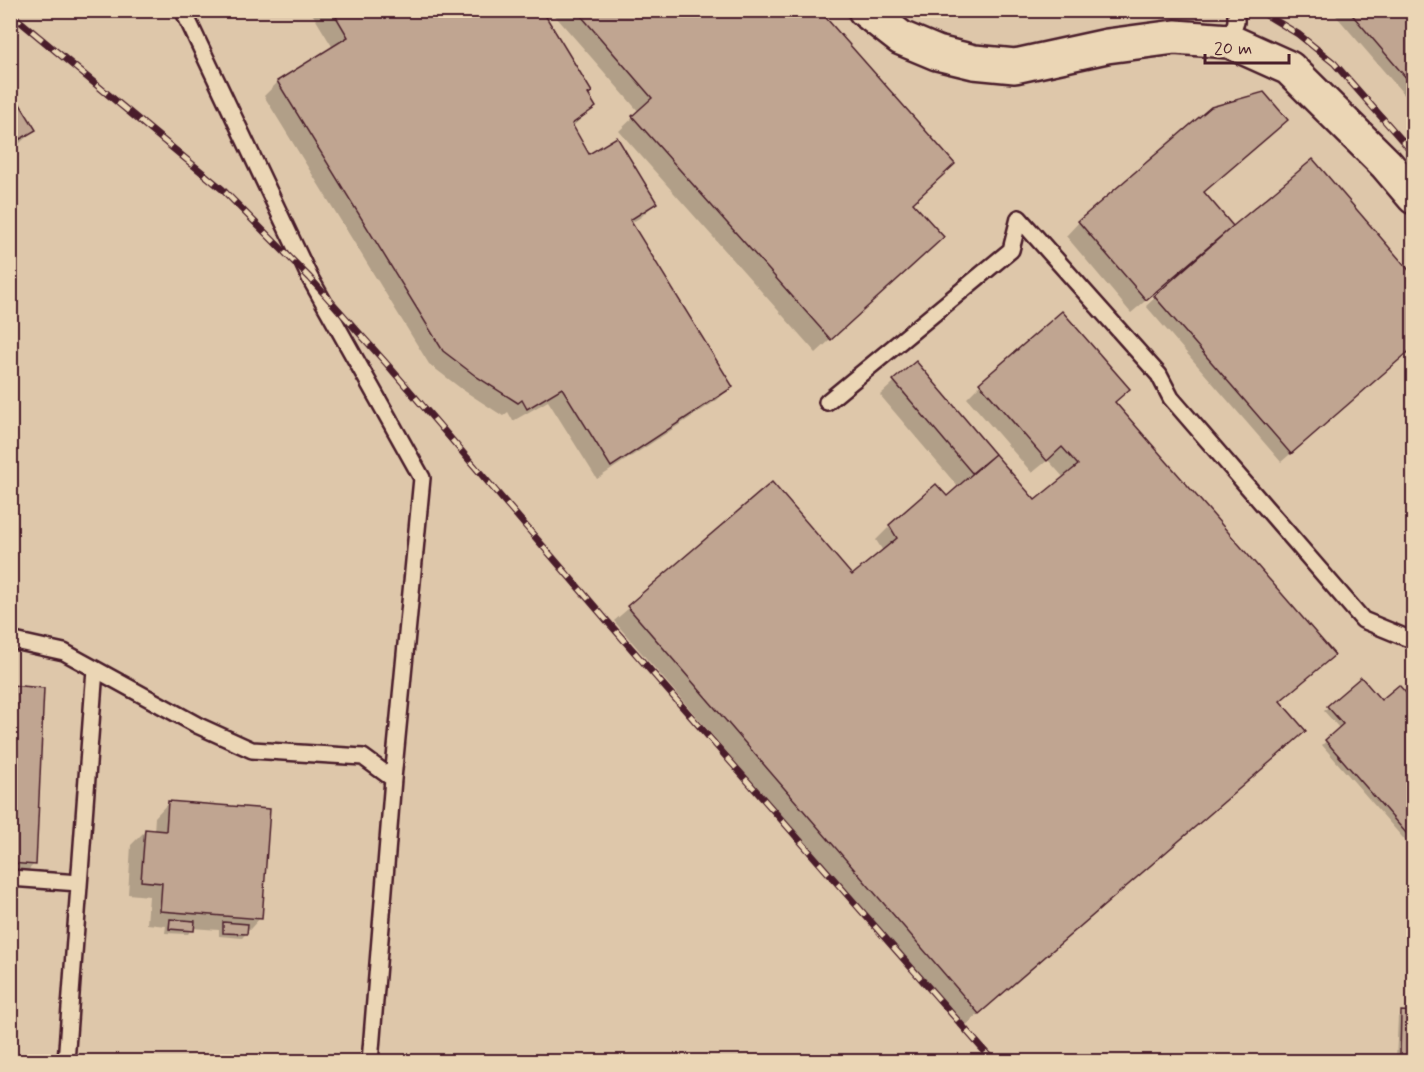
<svg xmlns="http://www.w3.org/2000/svg" width="1424" height="1072" viewBox="0 0 1424 1072" font-family="Mynerve,sans-serif">
	<style>
		.built { fill: #dec7aa }
		.shadow { fill: #0003 }
		.building { fill: #c0a591; stroke: #4a1f2b; stroke-width: 1.5 }
		.lines { fill: none; stroke-linecap: round; stroke-linejoin: round }
		.lane-casing { stroke: #4a1f2b; stroke-width: 20 }
		.secondary-casing { stroke: #4a1f2b; stroke-width: 38 }
		.lane { stroke: #ebd6b5; stroke-width: 15 }
		.secondary { stroke: #ebd6b5; stroke-width: 33 }
		.rail-casing { stroke: #4a1f2b; stroke-width: 7 }
		.rail { stroke: #ebd6b5; stroke-width: 4.5; stroke-dasharray: 14; stroke-linecap: butt }
	</style>
	<rect width="100%" height="100%" fill="#ebd6b5"/>
	<filter id="ink" filterUnits="userSpaceOnUse"><feTurbulence type="fractalNoise" baseFrequency=".0167" numOctaves="2"/><feDisplacementMap in="SourceGraphic" scale="12" xChannelSelector="R" yChannelSelector="G"/><feConvolveMatrix kernelMatrix="1 2 1 2 8 2 1 2 1" color-interpolation-filters="sRGB"/></filter>
	<g filter="url(#ink)">
		<path class="built" d="M11 11H1413V1061H11Z"/>
		<path class="shadow" d="M310 10H541L594 107 572 127 589 156 655 203 641 217 631 223 731 387 717 400 597 479 548 401 513 421 508 412 503 416 463 390 429 364 264 96 278 82 333 48Z
			M550 10H817L911 203 928 250 816 353 619 131 639 112Z
			M1331 10H1414V106Z
			M10 91 34 130 20 143 10 149Z
			M1272 133 1203 193 1233 228 1414 347 1281 462 1146 306 1179 276 1177 274 1131 313 1066 236 1079 222Z
			M915 363 1035 502 1064 478 1048 460 1032 473 967 398 980 385 1114 402 1333 655 1279 702 1304 731 964 1027 614 621 772 485 852 577 883 551 876 540 890 526 947 498 959 488 880 395Z
			M10 686 34 864 21 878 10 877Z
			M1381 703 1414 841 1409 845 1322 745 1340 729 1324 711 1328 707Z
			M168 803 260 918 242 938 219 936V930L192 928 188 934 165 933 166 926 147 924 149 896 128 894 131 845 145 831 154 832 155 817Z
			M1402 1013H1414V1061H1396L1398 1017Z"/>
		<path class="building" d="M332 10H542L592 92 588 94 596 107 572 124 589 154 617 137 657 203 630 220 733 387 611 467 562 388 527 409 522 400 518 403 477 377 443 351 277 81 348 37Z
			M576 10H819L955 164 913 203 944 237 831 340 632 116 652 98Z
			M1348 10H1414V87Z
			M10 88 36 130 10 145Z
			M1264 92 1288 120 1204 192 1233 226 1146 300 1078 221 1211 107Z
			M1313 159 1414 276V347L1291 454 1154 296 1233 226Z
			M1062 311 1130 389 1115 402 1335 655 1280 701 1306 731 979 1014 627 606 772 482 852 575 897 538 889 525 936 484 947 496 995 454 1035 500 1078 465 1062 447 1047 461 979 383Z
			M916 361 995 454 972 473 893 380Z
			M1361 677 1381 700 1399 685 1414 702V842L1325 740 1343 724 1327 706Z
			M10 685 44 688 36 865 10 863Z
			M168 801 270 809 262 919 160 911 162 883 141 881 145 829 166 831Z
			M170 919 195 921 194 931 169 929Z
			M223 922 248 924 247 934 223 933Z
			M1401 1011 1414 1012V1057H1400Z"/>
		<g class="lines">
			<defs>
				<path id="lane" d="M183 10 310 278 422 478 393 779
					M1229 41 1236 22V10
					M1019 218 1159 375 1171 398 1363 620 1414 641
					M827 402 1011 250 1019 218
					M10 640 64 652 199 726 252 750 363 757 393 779 370 1062
					M10 878 79 883
					M66 1062 95 669"/>
				<path id="secondary" d="M865 10 901 38 937 53 974 62 1015 66 1107 46 1175 37 1229 41 1289 68 1386 164 1414 197"/>
			</defs>
			<use href="#lane" class="lane-casing"/>
			<use href="#secondary" class="secondary-casing"/>
			<use href="#lane" class="lane"/>
			<use href="#secondary" class="secondary"/>
			<defs>
				<path id="rail" d="M1258 10 1298 34 1334 63 1414 154
					M10 13 222 189 310 278 386 363 608 622 994 1062"/>
			</defs>
			<use href="#rail" class="rail-casing"/>
			<use href="#rail" class="rail"/>
		</g>
	</g>
	<rect width="1424" height="1072" fill="none" stroke="#ebd6b5" stroke-width="36"/>
	<rect x="18" y="18" width="1388" height="1036" fill="none" stroke="#4a1f2b" stroke-width="2" filter="url(#ink)"/>
	<path d="M1205 54v9h84v-9" fill="none" stroke="#4a1f2b" stroke-width="3"/>
	<text x="1214" y="54" font-size="18" fill="#4a1f2b" stroke="#ebd6b5" stroke-width="4.5" paint-order="stroke">20 m</text>
</svg>
